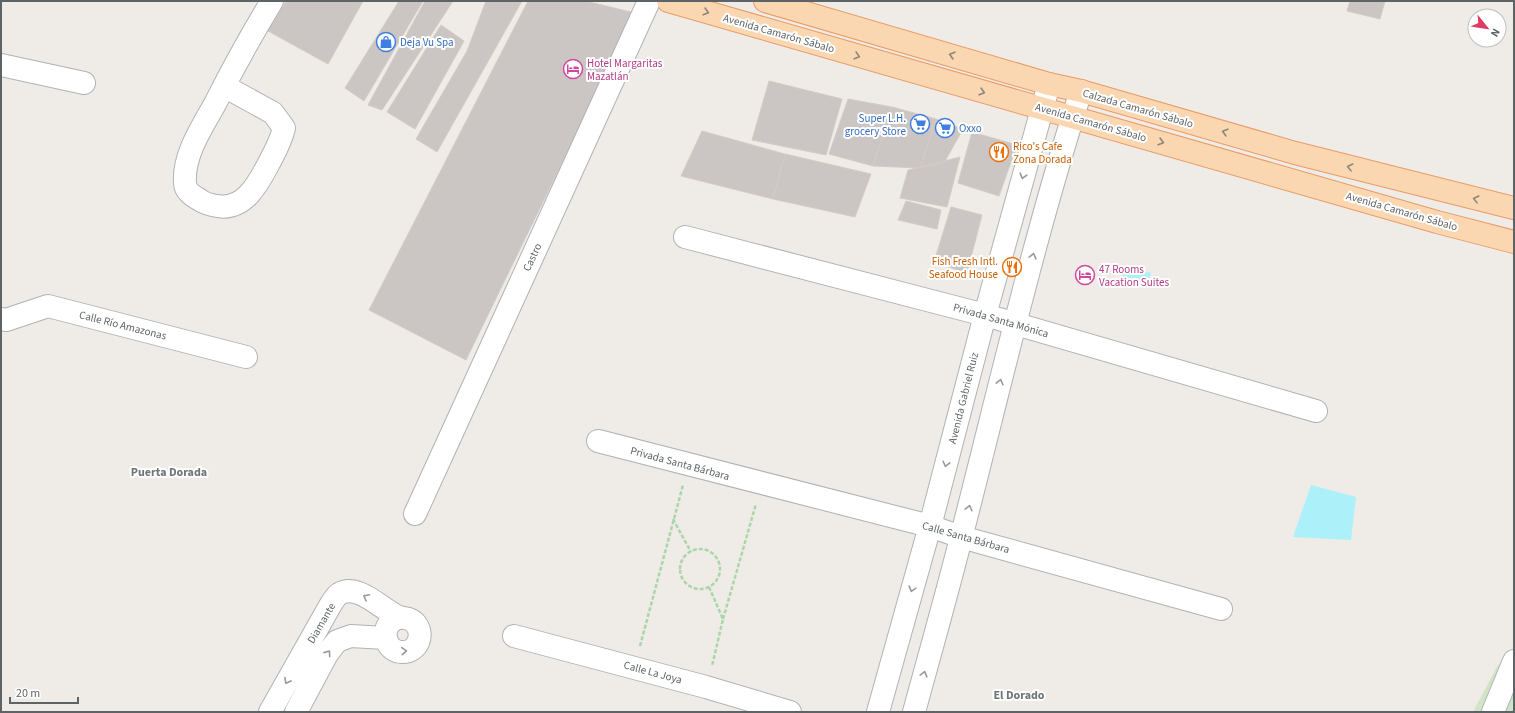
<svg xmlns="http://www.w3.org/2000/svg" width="1515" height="713" viewBox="0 0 1515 713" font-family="'Source Sans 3',sans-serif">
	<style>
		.green { fill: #cfe5c5 }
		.water { fill: #acf0fa }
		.building { fill: #cbc6c4; stroke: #d4cbc5 }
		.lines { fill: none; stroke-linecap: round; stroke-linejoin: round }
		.minor-casing { stroke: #afb3b5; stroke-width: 24 }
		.major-casing { stroke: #ea9b65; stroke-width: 24 }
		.path { stroke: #abd6a9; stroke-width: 2.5; stroke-dasharray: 4 2; stroke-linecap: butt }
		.minor { stroke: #fff; stroke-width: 22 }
		.major { stroke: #fad7b0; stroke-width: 22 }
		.oneway { stroke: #8d867c }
		.oneway2 { stroke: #969a9c }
		.labels { text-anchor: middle; stroke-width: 4; stroke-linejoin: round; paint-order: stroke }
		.street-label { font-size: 11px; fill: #5e6466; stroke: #fff }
		.shop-label { font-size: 11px; fill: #366cbe; stroke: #fff; text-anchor: start }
		.hotel-label { font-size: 11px; fill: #b23c85; stroke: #fff; text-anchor: start }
		.food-label { font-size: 11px; fill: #c56008; stroke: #fff; text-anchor: start }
		.neighbourhood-label { font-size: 12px; font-weight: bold; fill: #6f7678; stroke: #fff }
	</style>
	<rect width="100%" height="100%" fill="#efebe7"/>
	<path class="green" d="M1514 662V712H1473L1498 665Z"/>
	<path class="water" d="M1124 266 1151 273 1147 288 1120 281Z
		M1311 485 1356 497 1351 540 1293 537Z"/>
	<path class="building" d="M286 1H363L328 64 268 31Z
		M399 1H423L364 101 345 88Z
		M425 1H453L382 110 368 105Z
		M486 1H522L437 152 416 139 467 51Z
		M528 1H585L635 13 466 360 369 310Z
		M1350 1H1385L1380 19 1347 11Z
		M441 25 464 41 415 129 387 112Z
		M769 81 842 99 826 155 752 140Z
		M848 99 892 107 873 166 829 154Z
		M892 107 936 119 920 168 873 166Z
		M936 119 963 129 944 163 920 168Z
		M702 131 785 154 773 199 681 176Z
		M972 132 1017 145 999 196 958 183Z
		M785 154 871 174 855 217 773 199Z
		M960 157 947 207 900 198 908 170Z
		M906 201 941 210 937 229 898 220Z
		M951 207 982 215 967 273 934 262Z"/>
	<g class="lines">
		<defs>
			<path id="minor" d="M1 65 84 83
				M224 86 273 113 284 128C281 141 275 152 269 163 258 184 244 211 217 206 211 205 205 204 200 200 193 196 185 191 185 183 183 154 203 126 216 102 233 68 252 34 272 1
				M685 237 985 315 1316 411
				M1 319 6 320 48 306 246 357
				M598 441 930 526 961 537 1221 609
				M415 514 649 1
				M514 636 706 687 790 712
				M270 712 331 604C333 601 336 596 339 594 358 582 383 611 399 617 405 619 410 617 415 623 425 634 418 652 403 652 387 653 380 632 391 622 393 620 397 619 399 617
				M296 712 327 654 337 641 351 636 385 638
				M878 712 930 526 985 315 1049 84
				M914 712C930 653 947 594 962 534 1000 386 1034 237 1081 91
				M1493 712 1514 661"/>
			<path id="major" d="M668 1 1437 222 1514 242
				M765 1 1049 84 1081 91 1295 153 1514 208"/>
		</defs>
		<use href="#minor" class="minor-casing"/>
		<use href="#major" class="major-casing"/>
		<path class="path" d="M673 519 691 552
			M680 569a20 20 0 1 1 40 0a20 20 0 1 1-40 0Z
			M709 587 723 619 712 666
			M723 619 756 504
			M640 646 683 485"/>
		<use href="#minor" class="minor"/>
		<use href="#major" class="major"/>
	</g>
	<defs><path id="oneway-chevron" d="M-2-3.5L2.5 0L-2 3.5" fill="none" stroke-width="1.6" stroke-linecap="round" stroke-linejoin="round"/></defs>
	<g class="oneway">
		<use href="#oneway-chevron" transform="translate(706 12) rotate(16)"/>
		<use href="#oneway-chevron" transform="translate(952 55) rotate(-164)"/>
		<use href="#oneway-chevron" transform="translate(857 56) rotate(16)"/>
		<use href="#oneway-chevron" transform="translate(982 92) rotate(16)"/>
		<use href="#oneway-chevron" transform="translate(1225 132) rotate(-164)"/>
		<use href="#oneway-chevron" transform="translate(1161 142) rotate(16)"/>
		<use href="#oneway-chevron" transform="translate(1350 167) rotate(-166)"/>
		<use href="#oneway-chevron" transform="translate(1476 199) rotate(-166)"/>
	</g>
	<g class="oneway2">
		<use href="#oneway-chevron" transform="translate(1023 176) rotate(106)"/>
		<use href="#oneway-chevron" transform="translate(1033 256) rotate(-75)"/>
		<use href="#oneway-chevron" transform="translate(1000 382) rotate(-76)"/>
		<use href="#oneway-chevron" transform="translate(946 464) rotate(104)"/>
		<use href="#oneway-chevron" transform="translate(969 508) rotate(-76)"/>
		<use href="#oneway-chevron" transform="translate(912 589) rotate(106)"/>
		<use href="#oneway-chevron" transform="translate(366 597) rotate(-153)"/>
		<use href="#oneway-chevron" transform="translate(404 651) rotate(-4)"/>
		<use href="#oneway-chevron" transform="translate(328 653) rotate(-55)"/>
		<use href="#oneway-chevron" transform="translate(924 674) rotate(-75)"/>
		<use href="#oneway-chevron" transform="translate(287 681) rotate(119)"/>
	</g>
	<defs>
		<symbol id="shop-ring" viewBox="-11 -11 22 22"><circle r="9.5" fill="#fff" stroke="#3f7fe0" stroke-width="1.5"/><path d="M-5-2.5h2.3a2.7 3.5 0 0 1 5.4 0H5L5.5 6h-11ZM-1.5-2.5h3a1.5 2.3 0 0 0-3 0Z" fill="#3f7fe0"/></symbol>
		<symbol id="hotel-ring" viewBox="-11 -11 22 22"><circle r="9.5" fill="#fff" stroke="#d1479c" stroke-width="1.5"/><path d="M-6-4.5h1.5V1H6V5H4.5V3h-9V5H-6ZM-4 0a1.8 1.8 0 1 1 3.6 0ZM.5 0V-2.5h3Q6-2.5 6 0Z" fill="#d1479c"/></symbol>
		<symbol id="supermarket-ring" viewBox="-11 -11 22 22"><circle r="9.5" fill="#fff" stroke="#3f7fe0" stroke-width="1.5"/><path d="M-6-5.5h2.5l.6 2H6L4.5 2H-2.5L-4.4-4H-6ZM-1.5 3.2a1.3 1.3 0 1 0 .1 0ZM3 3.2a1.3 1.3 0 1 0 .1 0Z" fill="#3f7fe0"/></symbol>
		<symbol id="restaurant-ring" viewBox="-11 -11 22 22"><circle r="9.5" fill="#fff" stroke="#e8710a" stroke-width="1.5"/><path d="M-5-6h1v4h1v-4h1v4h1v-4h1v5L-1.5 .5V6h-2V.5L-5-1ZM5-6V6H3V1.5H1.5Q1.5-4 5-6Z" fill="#e8710a"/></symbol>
	</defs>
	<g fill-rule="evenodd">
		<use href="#shop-ring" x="375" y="31" width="22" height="22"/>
		<use href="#hotel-ring" x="562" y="58" width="22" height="22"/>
		<use href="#supermarket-ring" x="909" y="113" width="22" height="22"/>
		<use href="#supermarket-ring" x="934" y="117" width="22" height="22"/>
		<use href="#restaurant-ring" x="988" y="141" width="22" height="22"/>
		<use href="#restaurant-ring" x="1001" y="256" width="22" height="22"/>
		<use href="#hotel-ring" x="1074" y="264" width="22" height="22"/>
	</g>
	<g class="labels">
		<g class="street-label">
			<text transform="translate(779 33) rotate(16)" y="4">Avenida Camarón Sábalo</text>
			<text transform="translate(1138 108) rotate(16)" y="4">Calzada Camarón Sábalo</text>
			<text transform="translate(1091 122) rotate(16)" y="4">Avenida Camarón Sábalo</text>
			<text transform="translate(1402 211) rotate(16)" y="4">Avenida Camarón Sábalo</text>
			<text transform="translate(532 257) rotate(-65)" y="4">Castro</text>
			<text transform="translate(1001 320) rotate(16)" y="4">Privada Santa Mónica</text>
			<text transform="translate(123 325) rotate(14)" y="4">Calle Río Amazonas</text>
			<text transform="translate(963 398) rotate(-76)" y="4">Avenida Gabriel Ruiz</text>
			<text transform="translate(680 463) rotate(15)" y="4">Privada Santa Bárbara</text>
			<text transform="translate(966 537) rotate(16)" y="4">Calle Santa Bárbara</text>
			<text transform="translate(321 623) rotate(-60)" y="4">Diamante</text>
			<text transform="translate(653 672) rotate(15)" y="4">Calle La Joya</text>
		</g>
		<g class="shop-label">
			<text x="400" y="46">Deja Vu Spa</text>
			<text x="906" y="122" text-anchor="end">Super L.H.<tspan x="906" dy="13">grocery Store</tspan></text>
			<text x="959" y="132">Oxxo</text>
		</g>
		<g class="hotel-label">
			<text x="587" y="67">Hotel Margaritas<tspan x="587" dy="13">Mazatlán</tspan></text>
			<text x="1099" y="273">47 Rooms<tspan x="1099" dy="13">Vacation Suites</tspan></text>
		</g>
		<g class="food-label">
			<text x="1013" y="150">Rico's Cafe<tspan x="1013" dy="13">Zona Dorada</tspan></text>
			<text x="998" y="265" text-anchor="end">Fish Fresh Intl.<tspan x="998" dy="13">Seafood House</tspan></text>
		</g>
		<g class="neighbourhood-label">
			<text x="169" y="476">Puerta Dorada</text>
			<text x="1019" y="699">El Dorado</text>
		</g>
	</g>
	<rect width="1515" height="713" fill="none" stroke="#5e6466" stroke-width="4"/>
	<g transform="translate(1487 28) rotate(120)"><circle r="19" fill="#ffffff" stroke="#bfc1c2"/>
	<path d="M0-3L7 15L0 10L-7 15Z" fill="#e03c62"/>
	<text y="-6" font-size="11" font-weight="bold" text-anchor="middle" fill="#5e6466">N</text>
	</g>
	<path d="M10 697v6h68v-6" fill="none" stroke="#5e6466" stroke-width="2"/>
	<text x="16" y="697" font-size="12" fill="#5e6466" stroke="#ffffff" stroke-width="3" paint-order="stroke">20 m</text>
</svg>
